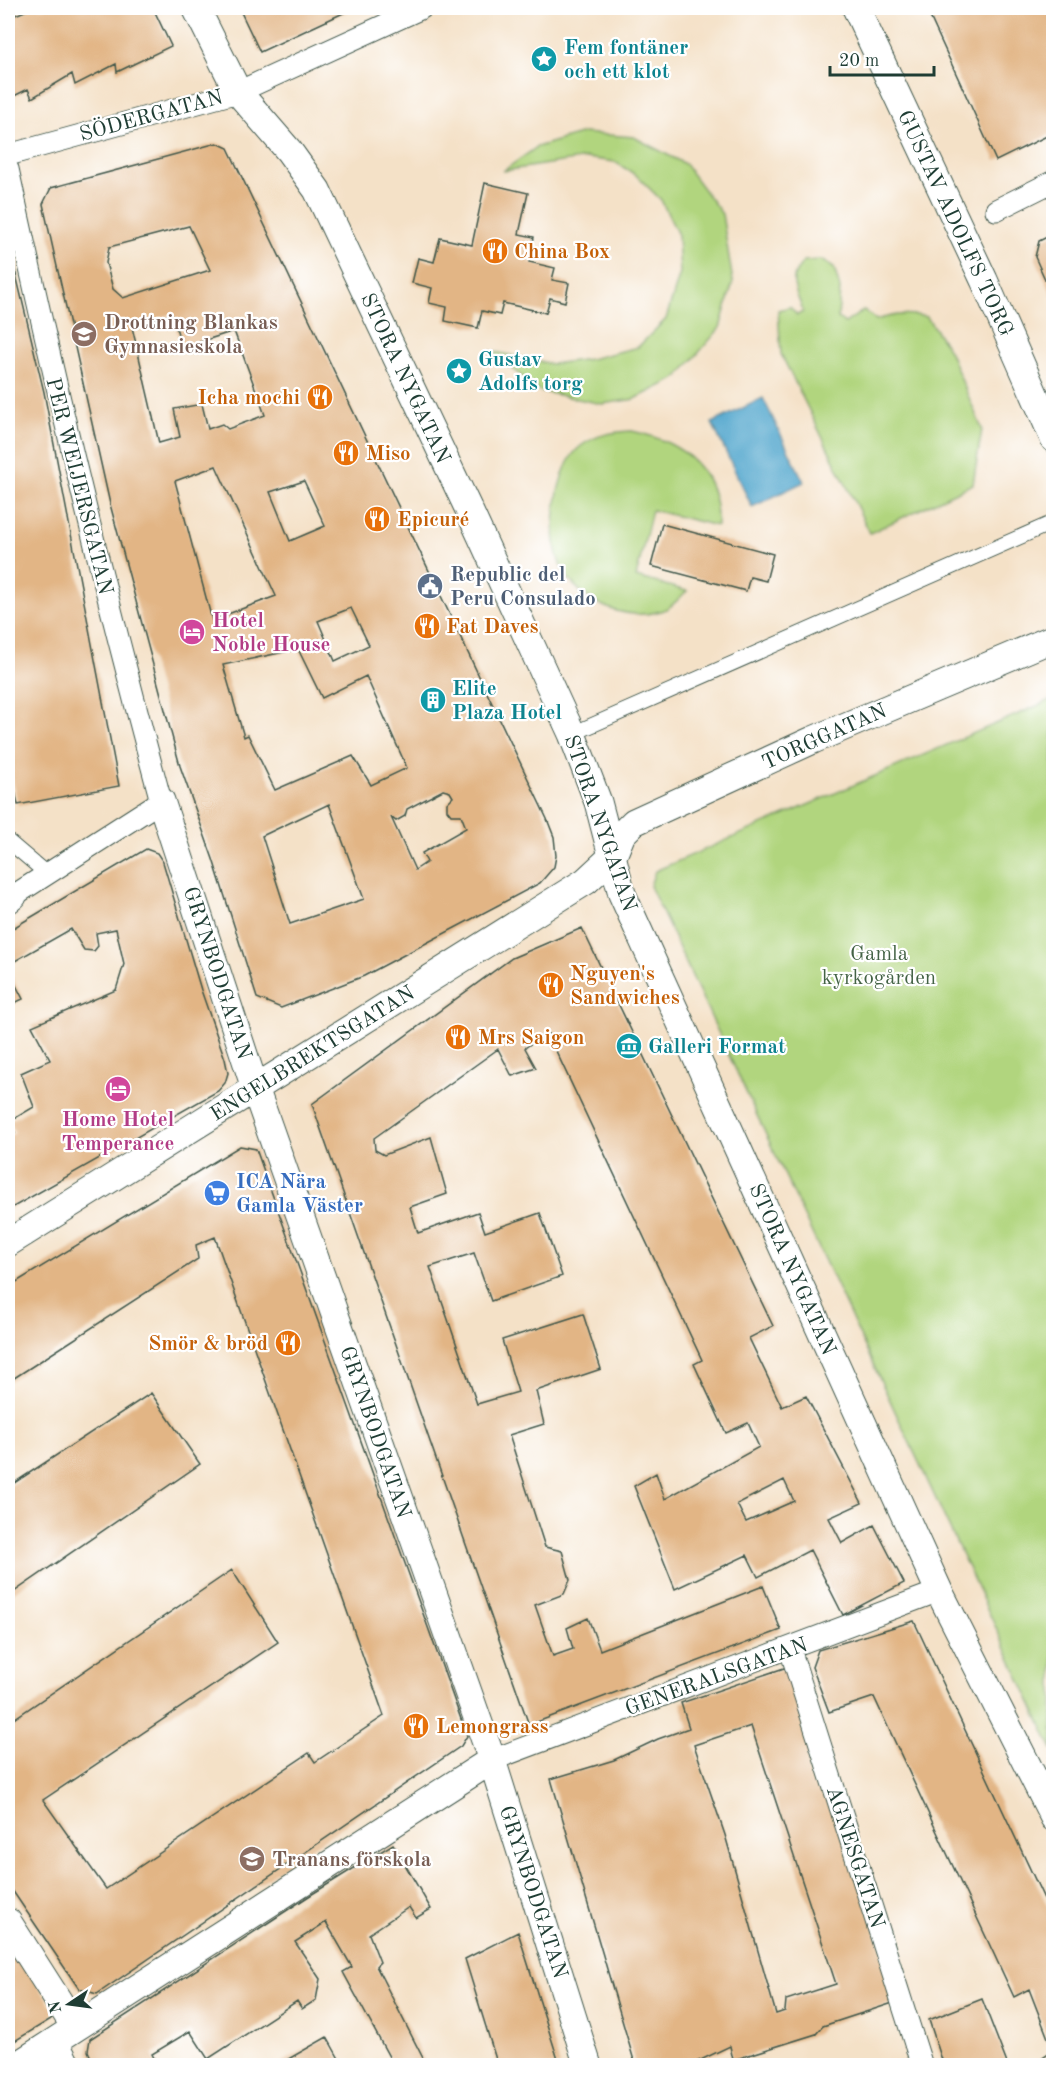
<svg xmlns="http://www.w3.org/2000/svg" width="1061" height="2073" viewBox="0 0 1061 2073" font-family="'Old Standard TT',serif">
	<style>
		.green { fill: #b1d57e; stroke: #688959; stroke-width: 1.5 }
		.water { fill: #50a5cc; stroke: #387180; stroke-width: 1.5 }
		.building { fill: #e2b585; fill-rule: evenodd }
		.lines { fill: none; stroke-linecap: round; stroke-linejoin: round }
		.service-casing { stroke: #3f564a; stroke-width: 16 }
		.pedestrian-casing { stroke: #3f564a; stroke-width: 23 }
		.minor-casing { stroke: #3f564a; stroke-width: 29 }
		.service { stroke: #fff; stroke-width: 14 }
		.pedestrian { stroke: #fff; stroke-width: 21 }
		.minor { stroke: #fff; stroke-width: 27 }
		.labels { text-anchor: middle; stroke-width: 4.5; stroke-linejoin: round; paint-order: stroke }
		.culture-label { font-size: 21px; font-weight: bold; fill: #0d838f; stroke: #fff; text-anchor: start }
		.street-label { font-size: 21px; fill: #1f3d34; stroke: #fff }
		.food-label { font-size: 21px; font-weight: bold; fill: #c56008; stroke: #fff; text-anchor: start }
		.education-label { font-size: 21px; font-weight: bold; fill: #785e54; stroke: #fff; text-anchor: start }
		.service-label { font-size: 21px; font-weight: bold; fill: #4e5e75; stroke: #fff; text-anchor: start }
		.hotel-label { font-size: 21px; font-weight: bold; fill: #b23c85; stroke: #fff; text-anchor: start }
		.park-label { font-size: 21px; fill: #446346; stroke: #fff }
		.shop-label { font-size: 21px; font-weight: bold; fill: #366cbe; stroke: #fff; text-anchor: start }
	</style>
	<rect width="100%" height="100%" fill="#fff"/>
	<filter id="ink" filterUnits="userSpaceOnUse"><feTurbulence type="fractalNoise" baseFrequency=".0167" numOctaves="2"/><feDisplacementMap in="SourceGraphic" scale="12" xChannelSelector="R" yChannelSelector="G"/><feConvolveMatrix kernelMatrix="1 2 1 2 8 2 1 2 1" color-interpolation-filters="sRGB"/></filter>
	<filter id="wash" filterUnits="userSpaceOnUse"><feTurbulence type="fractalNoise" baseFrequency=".008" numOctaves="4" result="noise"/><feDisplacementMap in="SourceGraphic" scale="24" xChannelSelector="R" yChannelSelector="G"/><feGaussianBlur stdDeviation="1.35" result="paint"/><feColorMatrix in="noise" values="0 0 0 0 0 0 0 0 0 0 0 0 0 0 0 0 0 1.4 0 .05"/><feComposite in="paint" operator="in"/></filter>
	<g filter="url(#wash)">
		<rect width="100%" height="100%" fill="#f4e1c7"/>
		<path class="green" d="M583 133 634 137 685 164 722 214 733 282 720 328 677 378 635 399 602 404 540 391 490 351 552 364 590 359 638 347 666 319 680 273 678 235 661 200 636 175 615 162 587 158 503 171 537 147Z
			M821 260 834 268 840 288 838 318 845 323 864 310 876 320C895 314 908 313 927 317L949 350 982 429 973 484 870 533 781 354 778 310 790 307 797 315 803 312C797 290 785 281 804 261Z
			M632 431C683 442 719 469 717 526L652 510 636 577 687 591C681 596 673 606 666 609 628 625 578 602 561 566 547 539 555 465 581 446 597 434 613 432 632 431Z
			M1053 699V1750L650 886 655 871Z"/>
		<path class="water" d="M763 398 804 482 752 507 712 423Z"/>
		<g id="blocks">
			<path class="building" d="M32 8H153L171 46 117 72 116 64 75 85 72 74 32 98 28 89 8 99V18Z
				M239 8H354L260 52Z
				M926 8H1053V133L996 161Z
				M217 143 228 148 547 819 554 837 556 856 554 867 540 883 364 976 281 1008 257 998 213 859 180 766 110 504 43 204 51 188ZM189 226 210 270 123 298 113 289 106 263 109 247ZM172 314 183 351 193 350 200 342 234 331 265 415 228 429 222 424 208 429 202 404 174 409 180 437 159 443 132 327ZM216 466 276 596 212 620 175 481ZM304 481 325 526 290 541 270 492ZM351 608 369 645 335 661 318 621ZM298 649 322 698 366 676 407 768 371 785 353 756 275 790 248 735 244 737 223 665ZM443 790 450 792 453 797 447 803V810L451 815H461L466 828 422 853 427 862 415 870 391 817 396 821 405 816 407 809ZM329 804 364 899 290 924 262 836Z
				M485 183 528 193 519 234 534 237 529 262 555 268 552 280 569 283 565 302 550 298 546 313 503 303 500 315 482 311 478 328 445 321 447 307 429 303 432 288 412 283 418 258 434 262 440 238 472 245Z
				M1053 234V297L1035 257 1039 241Z
				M8 241 44 392 119 786 18 805 11 773 8 774Z
				M662 524 773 554 766 581 750 577 746 591 651 566Z
				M146 849 157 853 163 862 201 990 225 1059 228 1073 225 1083 218 1091 8 1210V1137L15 1133 10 1121 34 1107 21 1073 50 1060 32 1026 116 990 124 964 116 929 96 933 98 946 94 951 84 950 71 929 8 965V931Z
				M582 928 773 1326 749 1338 782 1407 806 1396 862 1503 829 1518 842 1543 874 1525 904 1583 843 1615 810 1550 758 1577 747 1555 675 1589 634 1486 656 1473 665 1499 759 1447 748 1423 726 1433 694 1364 702 1360 547 1032 525 1048 536 1068 512 1076 498 1049 374 1138 375 1150 384 1155 431 1137 447 1194 410 1207 418 1233 478 1212 485 1232 540 1213 562 1276 491 1301 474 1253 430 1267 477 1404 518 1392 502 1340 583 1314 601 1369 536 1391 544 1424 509 1435 545 1547 562 1551 570 1580 564 1594 535 1605 553 1656 573 1649 567 1628 588 1618 600 1650 763 1586 781 1630 529 1725 312 1104 512 958ZM784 1480 794 1501 746 1522 737 1504Z
				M8 970 23 999 8 1006Z
				M240 1146 256 1149 467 1736 461 1746 97 1994 79 1989 8 1884V1723L232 1570 278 1642 43 1800 106 1889 309 1753 315 1762 384 1716 215 1237 196 1245 198 1259 8 1382V1287Z
				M151 1393 200 1464 8 1596V1487Z
				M914 1621 1053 1918V2051L1029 1989 1014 1997 874 1697 829 1712 812 1667 818 1650Z
				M787 1667 899 2001 823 2026 816 2034 733 2060 730 2046 688 2066H631L635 2064 551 1779 614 1760 658 1739 689 1728 681 1703ZM751 1726 836 1984 786 2000 785 2011 776 2014 725 1835 694 1745Z
				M393 1844 431 1909 416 1918 409 1907 369 1934 380 1962 376 1966 427 2066H394L343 1972 352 1967 326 1922 295 1942 320 1979 316 2000 302 2009 297 2001 208 2059 190 2031 152 2054 158 2066H95L88 2051 90 2039 309 1896Z
				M518 1932 560 2066H498L465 1959Z
				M8 1938 54 2010 51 2019 8 2045Z
				M982 1999 1008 2066H944L929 2020Z
				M327 2037 343 2066H276Z
				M1053 2051V2066H1031Z"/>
		</g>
	</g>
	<g filter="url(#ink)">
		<use href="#blocks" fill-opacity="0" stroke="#3f564a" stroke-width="1.5"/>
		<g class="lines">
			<defs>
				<path id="service" d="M572 734 1054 522
					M8 841 47 874"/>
				<path id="pedestrian" d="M8 155 238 92 422 8
					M8 169C54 381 104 591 161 801L13 896
					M996 210 1054 181
					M790 1649 922 2066
					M492 1760 939 1591"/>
				<path id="minor" d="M196 8 238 92 289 151 317 190 469 510 572 734 598 802 622 894 939 1591 1054 1818
					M856 8 984 280 1054 439
					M161 801 255 1088 492 1760 588 2066
					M8 900 13 896
					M8 1243 586 881 613 856 622 834 634 822 813 740 1054 638
					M8 1922 75 2027
					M55 2042 67 2066
					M16 2066 492 1760"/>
			</defs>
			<use href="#service" class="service-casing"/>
			<use href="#pedestrian" class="pedestrian-casing"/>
			<use href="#minor" class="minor-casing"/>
			<use href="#service" class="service"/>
			<use href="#pedestrian" class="pedestrian"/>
			<use href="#minor" class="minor"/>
		</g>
	</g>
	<defs>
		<symbol id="sight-disc" viewBox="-11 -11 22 22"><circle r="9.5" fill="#0f9aa8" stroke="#fff"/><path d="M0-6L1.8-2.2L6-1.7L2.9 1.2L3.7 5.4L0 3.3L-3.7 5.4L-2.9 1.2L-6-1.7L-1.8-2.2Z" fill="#fff"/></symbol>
		<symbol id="restaurant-disc" viewBox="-11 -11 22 22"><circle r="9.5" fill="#e8710a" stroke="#fff"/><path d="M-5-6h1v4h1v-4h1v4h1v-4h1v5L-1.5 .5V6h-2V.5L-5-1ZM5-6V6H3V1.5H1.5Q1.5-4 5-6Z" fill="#fff"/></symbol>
		<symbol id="school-disc" viewBox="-11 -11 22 22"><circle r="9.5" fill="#8d6e63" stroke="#fff"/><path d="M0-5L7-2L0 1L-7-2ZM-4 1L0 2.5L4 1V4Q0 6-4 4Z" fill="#fff"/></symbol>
		<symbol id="civic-disc" viewBox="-11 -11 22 22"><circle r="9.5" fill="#5c6f8a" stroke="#fff"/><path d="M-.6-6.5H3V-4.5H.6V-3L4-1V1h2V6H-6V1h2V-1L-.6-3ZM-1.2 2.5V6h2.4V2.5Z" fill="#fff"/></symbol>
		<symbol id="hotel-disc" viewBox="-11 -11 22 22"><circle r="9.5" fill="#d1479c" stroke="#fff"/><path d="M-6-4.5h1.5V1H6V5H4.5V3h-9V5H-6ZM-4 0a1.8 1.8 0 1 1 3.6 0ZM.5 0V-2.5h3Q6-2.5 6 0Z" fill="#fff"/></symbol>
		<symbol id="building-disc" viewBox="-11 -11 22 22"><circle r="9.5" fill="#0f9aa8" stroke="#fff"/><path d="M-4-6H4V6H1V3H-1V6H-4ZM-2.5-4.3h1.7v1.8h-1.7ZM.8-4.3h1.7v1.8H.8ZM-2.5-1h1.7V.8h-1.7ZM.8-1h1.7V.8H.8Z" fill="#fff"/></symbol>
		<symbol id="museum-disc" viewBox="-11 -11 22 22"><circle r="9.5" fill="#0f9aa8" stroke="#fff"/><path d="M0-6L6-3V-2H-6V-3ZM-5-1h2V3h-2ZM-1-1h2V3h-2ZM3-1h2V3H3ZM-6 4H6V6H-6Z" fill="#fff"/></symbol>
		<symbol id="supermarket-disc" viewBox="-11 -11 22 22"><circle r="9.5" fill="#3f7fe0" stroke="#fff"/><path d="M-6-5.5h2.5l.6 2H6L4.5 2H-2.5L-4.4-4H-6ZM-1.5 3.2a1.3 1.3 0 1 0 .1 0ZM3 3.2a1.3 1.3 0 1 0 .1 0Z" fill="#fff"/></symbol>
	</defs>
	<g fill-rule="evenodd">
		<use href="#sight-disc" x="529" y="44" width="30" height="30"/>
		<use href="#restaurant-disc" x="480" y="236" width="30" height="30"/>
		<use href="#school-disc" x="69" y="319" width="30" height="30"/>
		<use href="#sight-disc" x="444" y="356" width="30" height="30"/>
		<use href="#restaurant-disc" x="305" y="382" width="30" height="30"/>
		<use href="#restaurant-disc" x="331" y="438" width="30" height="30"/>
		<use href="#restaurant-disc" x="362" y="504" width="30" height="30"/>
		<use href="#civic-disc" x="415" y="571" width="30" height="30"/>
		<use href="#restaurant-disc" x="412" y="611" width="30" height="30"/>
		<use href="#hotel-disc" x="177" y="617" width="30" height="30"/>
		<use href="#building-disc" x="418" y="685" width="30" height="30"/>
		<use href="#restaurant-disc" x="536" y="970" width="30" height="30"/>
		<use href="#restaurant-disc" x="443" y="1022" width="30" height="30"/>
		<use href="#museum-disc" x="614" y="1031" width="30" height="30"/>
		<use href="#hotel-disc" x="103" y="1074" width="30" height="30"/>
		<use href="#supermarket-disc" x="202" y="1178" width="30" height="30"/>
		<use href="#restaurant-disc" x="273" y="1328" width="30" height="30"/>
		<use href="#restaurant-disc" x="401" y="1711" width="30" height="30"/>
		<use href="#school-disc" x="237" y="1844" width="30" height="30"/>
	</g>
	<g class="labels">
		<g class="culture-label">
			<text x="564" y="54">Fem fontäner<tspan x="564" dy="24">och ett klot</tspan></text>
			<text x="478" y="366">Gustav<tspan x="478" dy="24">Adolfs torg</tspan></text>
			<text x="452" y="695">Elite<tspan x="452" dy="24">Plaza Hotel</tspan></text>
			<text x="648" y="1053">Galleri Format</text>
		</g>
		<g class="street-label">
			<text transform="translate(151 115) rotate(-15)" y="7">SÖDERGATAN</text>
			<text transform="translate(956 223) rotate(65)" y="7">GUSTAV ADOLFS TORG</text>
			<text transform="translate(406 378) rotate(65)" y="7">STORA NYGATAN</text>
			<text transform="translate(80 486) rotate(76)" y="7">PER WEIJERSGATAN</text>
			<text transform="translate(824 736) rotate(-24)" y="7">TORGGATAN</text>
			<text transform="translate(601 823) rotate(71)" y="7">STORA NYGATAN</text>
			<text transform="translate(218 973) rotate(72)" y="7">GRYNBODGATAN</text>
			<text transform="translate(312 1053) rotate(-32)" y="7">ENGELBREKTSGATAN</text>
			<text transform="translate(793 1269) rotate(66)" y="7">STORA NYGATAN</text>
			<text transform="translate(376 1432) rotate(71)" y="7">GRYNBODGATAN</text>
			<text transform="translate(716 1676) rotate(-20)" y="7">GENERALSGATAN</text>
			<text transform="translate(856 1857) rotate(72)" y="7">AGNESGATAN</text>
			<text transform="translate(534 1892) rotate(72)" y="7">GRYNBODGATAN</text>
		</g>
		<g class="food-label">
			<text x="514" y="258">China Box</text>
			<text x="300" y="404" text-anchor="end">Icha mochi</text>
			<text x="366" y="460">Miso</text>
			<text x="397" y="526">Epicuré</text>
			<text x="446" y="633">Fat Daves</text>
			<text x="570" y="980">Nguyen's<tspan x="570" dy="24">Sandwiches</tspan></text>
			<text x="478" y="1044">Mrs Saigon</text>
			<text x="268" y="1350" text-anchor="end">Smör &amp; bröd</text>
			<text x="436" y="1733">Lemongrass</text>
		</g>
		<g class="education-label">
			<text x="104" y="329">Drottning Blankas<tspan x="104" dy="24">Gymnasieskola</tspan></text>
			<text x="272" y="1866">Tranans förskola</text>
		</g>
		<g class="service-label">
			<text x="450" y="581">Republic del<tspan x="450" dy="24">Peru Consulado</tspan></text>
		</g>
		<g class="hotel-label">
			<text x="212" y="627">Hotel<tspan x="212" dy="24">Noble House</tspan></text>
			<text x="118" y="1126" text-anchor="middle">Home Hotel<tspan x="118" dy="24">Temperance</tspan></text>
		</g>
		<g class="park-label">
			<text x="879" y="960">Gamla<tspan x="879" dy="24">kyrkogården</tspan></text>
		</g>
		<g class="shop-label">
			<text x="236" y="1188">ICA Nära<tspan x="236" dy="24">Gamla Väster</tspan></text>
		</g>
	</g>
	<rect width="1061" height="2073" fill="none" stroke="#fff" stroke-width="30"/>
	<g transform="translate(69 2004) rotate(257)" stroke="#ffffff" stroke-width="4.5" paint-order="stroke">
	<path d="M0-4.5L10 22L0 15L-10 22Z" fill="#1f3d34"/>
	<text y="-9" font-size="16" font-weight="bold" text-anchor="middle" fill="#1f3d34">N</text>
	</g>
	<path d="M830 66v9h104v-9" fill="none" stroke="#1f3d34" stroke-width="3"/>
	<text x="839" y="66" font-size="18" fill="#1f3d34" stroke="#ffffff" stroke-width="4.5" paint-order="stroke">20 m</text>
</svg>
